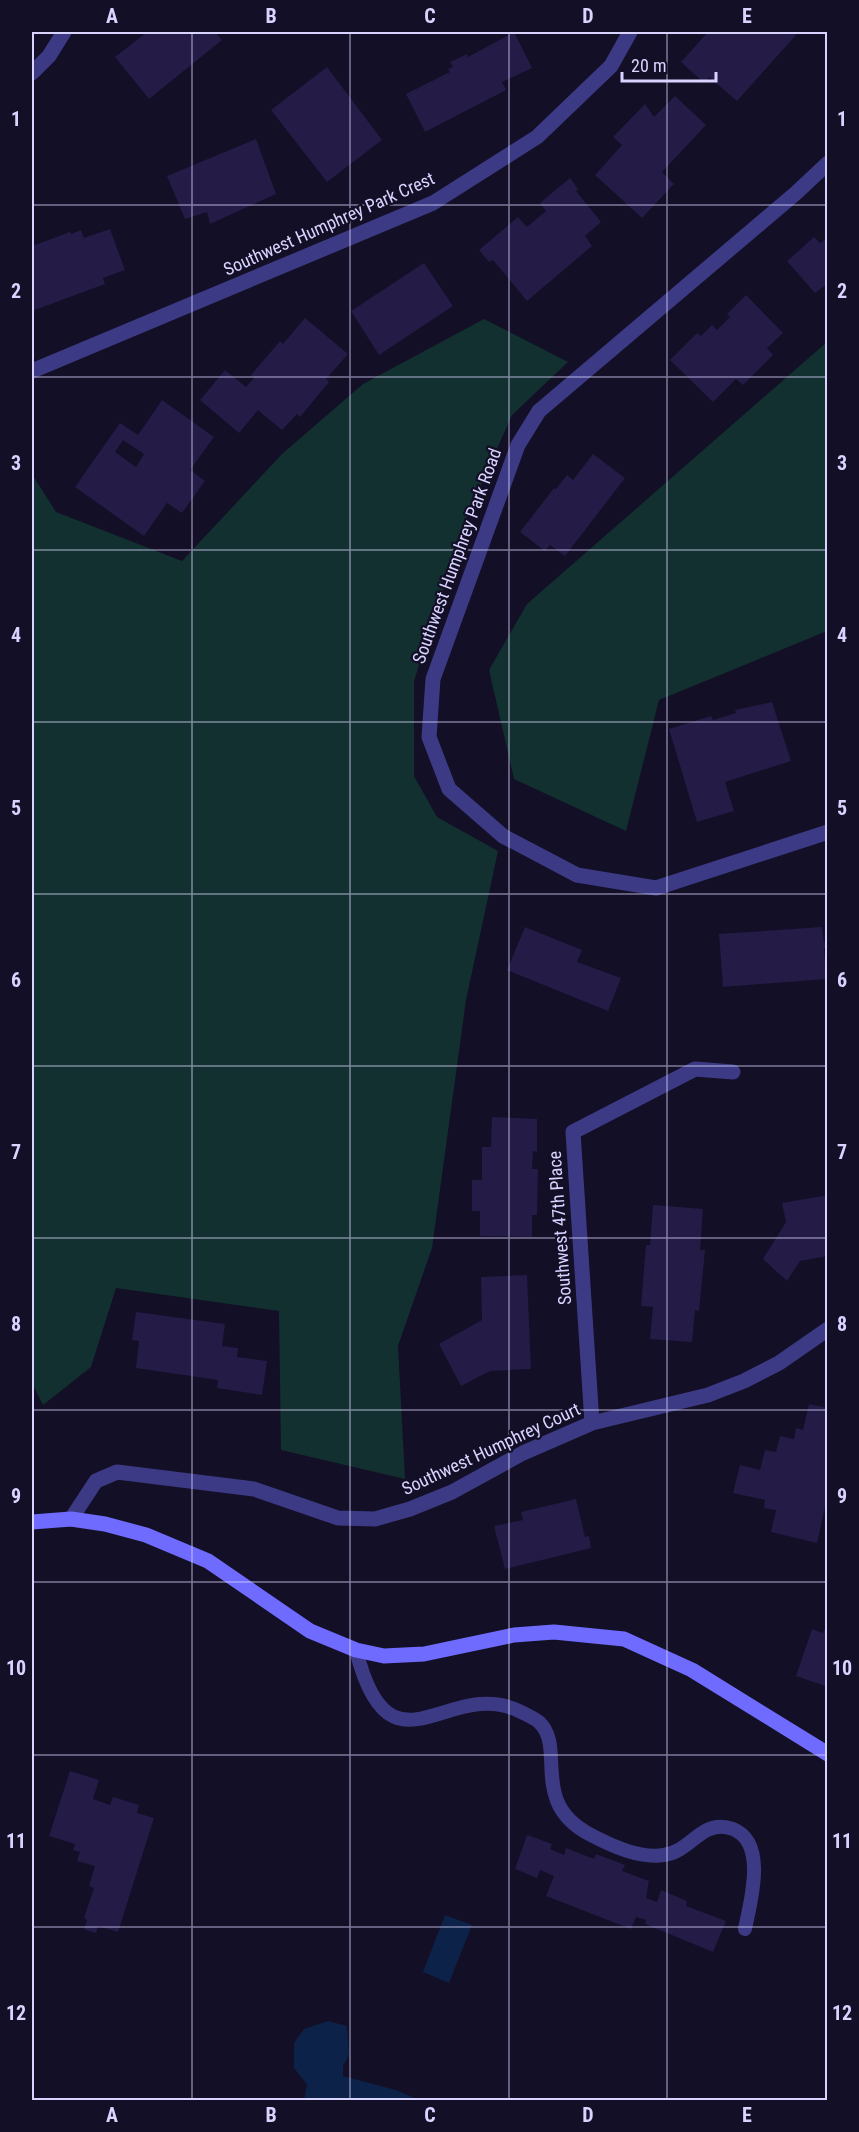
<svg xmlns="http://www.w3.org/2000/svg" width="859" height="2132" viewBox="0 0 859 2132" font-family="'Roboto Condensed',sans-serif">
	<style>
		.green { fill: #12302f }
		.water { fill: #0c2248 }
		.building { fill: #241b47; fill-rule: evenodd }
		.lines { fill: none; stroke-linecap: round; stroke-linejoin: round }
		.lane { stroke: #3d3a85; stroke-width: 14 }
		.street { stroke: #3d3a85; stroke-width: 15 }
		.secondary { stroke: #6f6bff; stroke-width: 15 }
		.grid { fill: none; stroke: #d9d4ff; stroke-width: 1.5; stroke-opacity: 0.55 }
		.labels { text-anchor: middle; stroke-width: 4.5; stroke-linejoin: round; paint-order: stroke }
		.street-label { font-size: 18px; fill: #d9d4ff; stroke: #130f26 }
		.neatline { fill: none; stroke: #d9d4ff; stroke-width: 2 }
		.grid-label { font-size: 20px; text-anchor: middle; font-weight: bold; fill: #d9d4ff }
	</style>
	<rect width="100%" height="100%" fill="#130f26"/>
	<path class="green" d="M484 319 568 362 512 415 466 519 414 681V776L437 817 498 851 466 1000 432 1248 398 1346 405 1479 281 1450 279 1311 116 1288 91 1367 43 1405 32 1383V474L56 512 182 561 282 454 363 384Z
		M827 342V631L659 700 626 831 514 779 489 670 527 604Z"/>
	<path class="water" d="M445 1915 472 1925 449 1983 423 1972Z
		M328 2021 347 2026 349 2055 343 2066V2076L396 2090 419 2100H304L307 2084 294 2068V2043L304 2029Z"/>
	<path class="building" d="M147 32H215L222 40 149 99 115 57Z
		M514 32 532 68 502 82 506 90 425 132 406 94 450 72 448 69 453 67 450 62 467 54 468 57Z
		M708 32H792L796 35 737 101 709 77 704 83 681 62Z
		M327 67 382 140 327 182 271 110Z
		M675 96 706 125 662 172 674 184 642 218 595 175 622 145 613 137 645 104 654 117Z
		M256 139 276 194 210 224 207 212 185 219 167 176Z
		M570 178 578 189 576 191 601 222 585 236 592 246 527 301 493 260 489 262 479 250 518 217 527 227 546 211 540 203Z
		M110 229 125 270 103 278 105 284 32 311V246L70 232 71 234 81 230 84 238Z
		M814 237 820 243 828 237V283L815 293 787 261Z
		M424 263 453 306 379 355 351 311Z
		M746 295 783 333 767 348 773 355 743 385 736 379 713 402 670 360 697 333 701 336 712 325 717 330 730 317 727 314Z
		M305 318 348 354 326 379 329 382 300 417 297 414 282 430 258 410 239 433 200 400 225 370 246 387 254 378 251 375 280 341 283 344Z
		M162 400 214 437 190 470 205 481 182 513 167 503 144 536 75 487 120 423 138 435ZM123 440 144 454 136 467 115 452Z
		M593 454 625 478 565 556 550 545 545 551 520 532 554 488 556 489 567 475 573 480Z
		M772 702 791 761 725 782 734 811 697 822 669 729 711 716 713 720 736 713 735 710Z
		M525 927 582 950 577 962 621 978 608 1011 507 970Z
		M822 927 824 943 828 942V948H824L826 979 723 987 719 934Z
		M492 1117 537 1119V1152L533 1151 532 1169H538L537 1215H532V1237L480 1236V1211H472V1180H482V1147H491Z
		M828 1195V1256L800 1261 787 1281 763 1259 786 1222 782 1203Z
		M653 1205 703 1209 700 1250H705L699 1311 695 1310 692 1342 650 1339 653 1307 641 1306 646 1245H650Z
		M527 1275 531 1369 490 1371 461 1386 439 1344 482 1320 481 1277Z
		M136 1312 225 1324 222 1346 238 1348 237 1357 267 1361 262 1395 217 1388 218 1380 136 1368 139 1341 132 1340Z
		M809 1404 828 1408V1494L817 1543 771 1532 776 1510 764 1508 765 1500 733 1493 740 1465 760 1470 765 1450 776 1452 780 1436 794 1439 796 1428 803 1430Z
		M576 1499 585 1537 589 1536 591 1548 505 1569 494 1526 523 1520 521 1512Z
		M828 1622V1687L796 1676 812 1629 823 1633Z
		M70 1771 99 1780 93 1799 110 1805 113 1797 139 1805 137 1813 154 1818 118 1932 98 1926 96 1933 84 1929 87 1920 84 1918 94 1888 89 1886 95 1866 77 1861 80 1852 73 1850 75 1844 49 1836Z
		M527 1835 552 1844 550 1849 564 1855 566 1848 594 1859 596 1854 625 1865 622 1871 649 1881 646 1898 657 1902 661 1890 687 1901 686 1906 726 1921 713 1952 645 1924 646 1920 636 1917 631 1929 546 1896 554 1876 540 1870 537 1878 515 1869Z"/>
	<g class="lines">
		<path class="lane" d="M356 1650C390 1785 448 1676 519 1711 525 1714 534 1718 539 1722 567 1748 528 1803 591 1835 612 1846 640 1859 664 1855 683 1852 692 1838 707 1830 715 1826 725 1826 733 1829 768 1843 750 1903 745 1929"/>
		<path class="street" d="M32 73 49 56 64 32
			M828 163 796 193 539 411 518 445 433 679 429 737 449 789 503 836 577 875 656 888 828 832
			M32 371 433 203 537 137 611 66 630 32
			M592 1423 573 1132 695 1069 733 1072
			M71 1519 96 1481 117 1472 254 1489 338 1518 375 1519 410 1509 452 1492 523 1453 592 1423 708 1395 744 1381 779 1363 828 1329"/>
		<path class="secondary" d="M32 1522 71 1519 105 1524 146 1535 208 1561 310 1631 356 1650 384 1656 424 1654 514 1635 554 1632 624 1639 692 1670 828 1754"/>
	</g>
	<path class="grid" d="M192 32V2100M350 32V2100M509 32V2100M667 32V2100M32 205H828M32 377H828M32 550H828M32 722H828M32 894H828M32 1066H828M32 1238H828M32 1410H828M32 1582H828M32 1755H828M32 1927H828"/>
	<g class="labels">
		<g class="street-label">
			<text transform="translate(329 224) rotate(-24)" y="6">Southwest Humphrey Park Crest</text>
			<text transform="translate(457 556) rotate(-70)" y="6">Southwest Humphrey Park Road</text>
			<text transform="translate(560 1228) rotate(-94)" y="6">Southwest 47th Place</text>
			<text transform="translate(491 1449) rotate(-25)" y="6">Southwest Humphrey Court</text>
		</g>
	</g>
	<rect width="859" height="2132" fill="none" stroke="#130f26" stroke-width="66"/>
	<path d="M622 72v9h94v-9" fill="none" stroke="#d9d4ff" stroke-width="3"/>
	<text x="631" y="72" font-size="18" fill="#d9d4ff" stroke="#130f26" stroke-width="4.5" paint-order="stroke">20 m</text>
	<rect x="33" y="33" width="793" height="2066" class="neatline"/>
	<g class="grid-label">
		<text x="112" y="23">A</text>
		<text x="271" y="23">B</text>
		<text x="430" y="23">C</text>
		<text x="588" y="23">D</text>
		<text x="747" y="23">E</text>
		<text x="16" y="126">1</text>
		<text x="842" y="126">1</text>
		<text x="16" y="298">2</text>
		<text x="842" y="298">2</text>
		<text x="16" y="470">3</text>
		<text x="842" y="470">3</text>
		<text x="16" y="642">4</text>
		<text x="842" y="642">4</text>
		<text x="16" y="815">5</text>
		<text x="842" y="815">5</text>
		<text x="16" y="987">6</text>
		<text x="842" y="987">6</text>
		<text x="16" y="1159">7</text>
		<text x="842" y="1159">7</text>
		<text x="16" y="1331">8</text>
		<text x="842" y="1331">8</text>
		<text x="16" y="1503">9</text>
		<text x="842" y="1503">9</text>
		<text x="16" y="1675">10</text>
		<text x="842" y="1675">10</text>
		<text x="16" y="1848">11</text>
		<text x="842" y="1848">11</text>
		<text x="16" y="2020">12</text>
		<text x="842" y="2020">12</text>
		<text x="112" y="2122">A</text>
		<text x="271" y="2122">B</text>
		<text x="430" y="2122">C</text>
		<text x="588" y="2122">D</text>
		<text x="747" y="2122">E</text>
	</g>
</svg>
